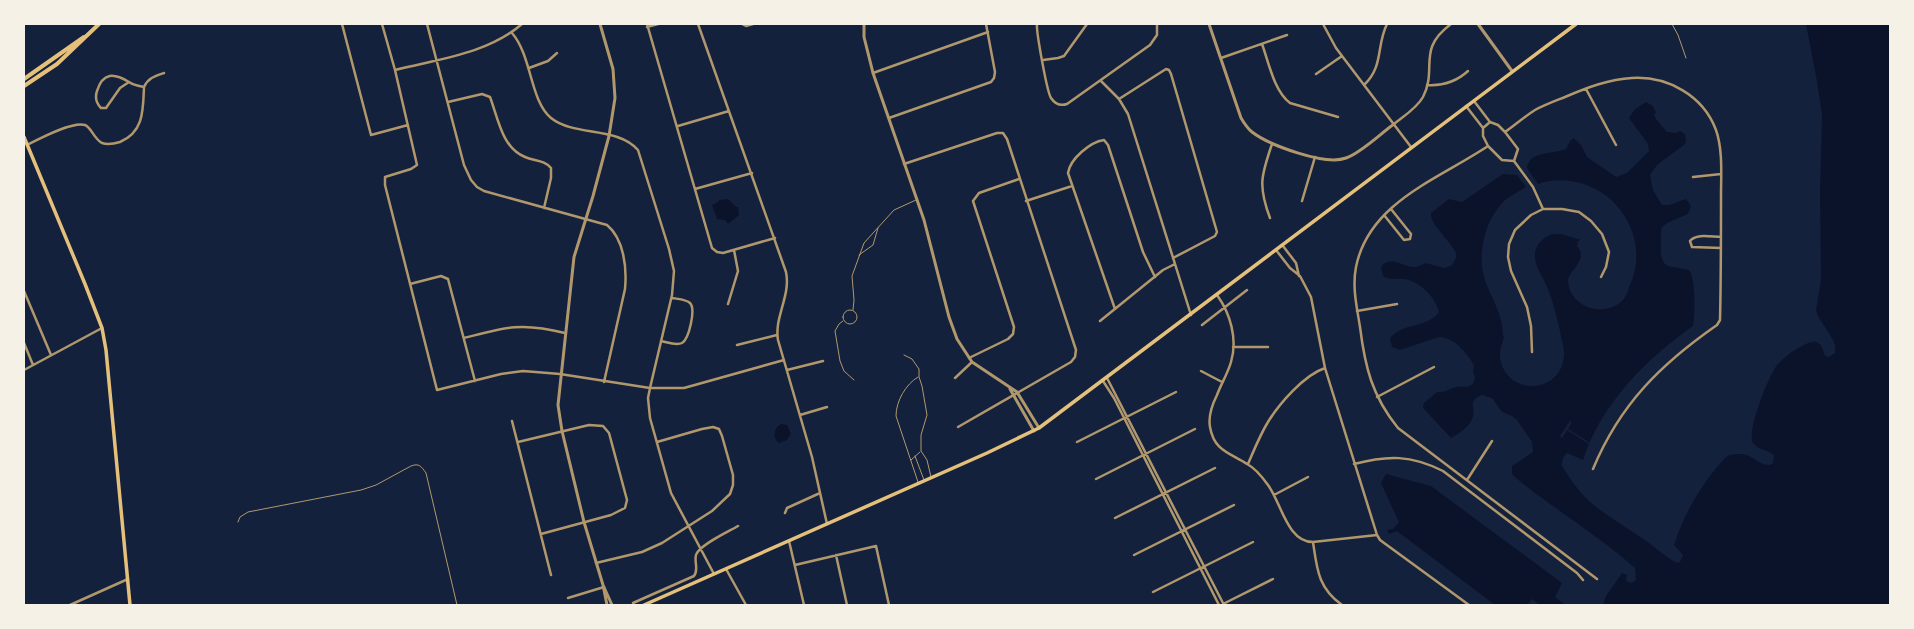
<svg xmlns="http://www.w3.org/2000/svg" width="1914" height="629" viewBox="0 0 1914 629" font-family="'Roboto Condensed',sans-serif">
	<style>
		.water { fill: #0b132b }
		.pier { fill: #14213d }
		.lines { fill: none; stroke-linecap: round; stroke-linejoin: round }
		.service { stroke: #b1986c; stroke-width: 1 }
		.minor { stroke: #b1986c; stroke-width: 2.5 }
		.tertiary { stroke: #b1986c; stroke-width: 3 }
		.secondary { stroke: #e5c07b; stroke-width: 3.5 }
		.trunk { stroke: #e5c07b; stroke-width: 4 }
	</style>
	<rect width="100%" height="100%" fill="#14213d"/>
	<path class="water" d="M1806 24H1890V605H1603L1606 596 1622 573 1627 575 1626 581 1632 583 1636 580 1635 568C1598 535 1555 510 1516 478L1512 474V466L1533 452 1532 442 1517 420 1512 416 1502 412 1492 398 1482 395C1466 401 1477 408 1472 419 1469 427 1459 434 1451 438L1423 408 1424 403 1437 392C1449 392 1447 389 1457 387 1463 385 1466 389 1473 384L1475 378 1473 371 1474 365C1466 352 1454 337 1439 337L1400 350 1392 347 1390 339C1400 322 1428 329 1439 312 1435 297 1420 281 1404 279 1396 278 1391 281 1383 276L1381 268 1383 264C1401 255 1405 275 1426 263L1444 268 1452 265 1456 258V253C1451 242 1429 223 1431 213L1449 199 1462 202 1503 174 1517 175 1526 187C1520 191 1511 195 1505 200 1484 220 1476 256 1486 283 1493 301 1503 315 1503 336H1504C1503 343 1499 350 1500 357 1505 397 1563 395 1564 354 1564 347 1561 338 1560 331 1556 315 1553 301 1547 287 1543 276 1535 268 1535 256 1534 246 1543 237 1553 234 1563 232 1573 239 1580 239L1578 242 1575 240 1578 243 1577 246C1588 259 1573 267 1568 279 1568 306 1602 319 1622 301 1626 297 1628 290 1630 285 1645 252 1632 215 1605 195 1587 181 1558 176 1538 184L1527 168C1529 151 1553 154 1566 149L1570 141 1574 138 1581 145 1587 157 1616 177 1627 173 1649 151 1648 144 1629 118 1635 109 1646 102 1653 106 1656 113 1654 114 1656 119 1667 132 1676 133 1680 131 1685 134 1686 142 1684 145 1657 165 1650 175 1653 190 1662 205H1669L1686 199 1691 206 1688 214 1667 223 1662 227C1660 233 1661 239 1661 246 1660 270 1669 265 1689 270 1696 278 1695 315 1693 326 1646 359 1601 404 1583 460L1567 453C1563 457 1562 461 1562 466 1570 478 1578 491 1589 501 1605 515 1624 526 1642 538 1654 546 1664 556 1677 563L1680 562 1683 555 1674 545C1684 513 1702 483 1725 458L1729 455C1735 454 1743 453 1749 456 1757 460 1761 465 1770 465L1773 463 1774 455C1768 450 1758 450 1753 443 1746 432 1769 375 1777 365 1784 357 1793 350 1804 345 1808 343 1814 340 1818 343 1822 345 1824 352 1825 356L1829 357 1835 353V346L1833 340 1818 316 1816 310 1821 279 1820 192 1822 114 1816 76Z
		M728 199 736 207H738L739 215 728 224 725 220 717 219 712 205 718 202 719 200Z
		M781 424 787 425 791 434 787 440 779 443C772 438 773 429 781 424Z
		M1386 474 1431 486 1562 583 1555 597 1565 605H1540L1532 599 1527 605H1495L1397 531 1389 534 1387 530 1393 529 1399 522 1381 483Z"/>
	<path class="pier" d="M1570 421 1572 422 1568 429 1590 443 1589 444 1567 430 1562 438 1560 436Z"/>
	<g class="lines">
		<path class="service" d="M1672 24 1678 35 1686 58
			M859 255 873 245 878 228
			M843 317a7 7 0 1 1 14 0a7 7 0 1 1-14 0Z
			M853 310 854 300 852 276 864 243 894 210 916 200
			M843 321 839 324 835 331 840 361 844 371 854 380
			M904 355 912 359 919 369V377L922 386 927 415 921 435V451L927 460 931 477
			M915 456 924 480
			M911 460 920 452
			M918 482 896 416C896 401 906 384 918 377
			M238 522 240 517 248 512 361 490 376 485 411 466C419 463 421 466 426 473L457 605"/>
		<path class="minor" d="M342 24 371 135 408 125
			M382 24 395 70 417 165 411 169 385 177V185L437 390 501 374 523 371 560 374 650 388H684L784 360
			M427 24 464 165 471 180 477 187 484 191 607 225C624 239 627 268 625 289L604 382
			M647 24 712 248 717 252 723 253 775 238
			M698 24 786 272C791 296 774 317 778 340L812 457 827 524
			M742 24 746 26 753 24
			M1037 24C1036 31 1047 92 1051 98 1055 104 1061 106 1067 104L1150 45 1157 35V24
			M1323 24 1336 48 1411 147
			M647 27 658 24
			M512 33C532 56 530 101 551 118 575 137 617 126 638 150L669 249 674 271 672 295 650 388 648 398 650 418 671 493 714 574
			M1262 44C1269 63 1274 91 1290 103L1338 117
			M1221 58 1287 35
			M1043 60 1058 58 1064 56 1087 24
			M529 68 548 61 557 53
			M395 70C438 59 487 54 522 24
			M873 73 988 32
			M1316 74 1342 56
			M1101 81 1119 99 1128 114 1191 315
			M129 82 120 88 106 108H101C96 103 95 97 97 91 103 72 114 73 129 82 133 85 139 86 144 87
			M1364 85C1384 66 1376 46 1387 24
			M1427 85C1443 86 1456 82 1468 71
			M1586 89 1616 145
			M1119 99 1166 69 1169 70 1171 74 1217 232 1215 236 1173 258
			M1474 101 1490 122 1498 125 1505 132 1518 149 1514 161
			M448 102 482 94 490 97C498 118 502 148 525 157 534 161 545 160 551 168V178L544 208
			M1466 106 1483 128V136L1488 146 1502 160 1514 161
			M889 118 991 82 994 78 995 72 986 24
			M1394 124C1404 116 1417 108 1423 97 1438 68 1416 50 1451 24
			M678 126 729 111
			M1483 128 1490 122
			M1505 132C1515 125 1524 117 1535 110 1544 105 1555 101 1565 97 1586 88 1609 79 1632 78 1667 76 1703 95 1716 130 1723 150 1721 175 1721 196 1721 237 1721 279 1720 320L1717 325C1661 364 1620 404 1593 469
			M27 145C39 139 72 121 85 125 91 127 94 139 102 143 108 145 113 144 120 142 144 132 143 110 144 87 148 78 155 76 164 73
			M1488 146C1439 179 1369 202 1356 267 1352 287 1357 308 1360 327 1365 367 1372 396 1398 428L1597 579
			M1514 161 1533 187 1543 209
			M904 164 997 133H1003L1007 139 1076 350 1075 357 1071 362 958 427
			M1693 177 1721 174
			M695 189 752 173
			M1026 201 1072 186
			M1302 201 1315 157
			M1384 215 1404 240 1410 239 1411 234 1391 209
			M1270 218C1258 186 1261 176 1272 144
			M1283 246 1296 263 1299 276
			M1721 248 1692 247 1690 241C1696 233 1712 237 1721 237
			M1276 250 1290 268 1300 276 1311 297 1325 368 1377 535 1380 540 1469 605
			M410 284 441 276 448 279 475 381
			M24 291 51 355
			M1217 295C1230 313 1238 339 1231 362 1228 373 1221 384 1217 395 1212 405 1208 416 1210 427 1214 451 1230 453 1247 464 1255 468 1263 478 1268 485 1281 502 1287 542 1313 542L1377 535
			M728 304 738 271 734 250
			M1115 309 1068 173C1070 159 1090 142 1104 140L1108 145 1143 252 1155 277
			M1357 311 1397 304
			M1100 321 1163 270 1175 264
			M1202 325 1247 290
			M464 338C505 327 522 322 565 333
			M661 341C667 342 676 346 682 343 689 339 696 309 690 303 686 299 677 299 672 298
			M24 343 33 365
			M737 345 777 335
			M1233 347H1268
			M1532 352 1531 326 1527 307 1511 271 1508 257 1509 244 1515 230 1531 215 1543 209H1562L1579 212 1591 221 1602 234 1609 252 1606 267 1601 277
			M969 358 1008 339 1013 334 1014 327 973 201 979 193 1019 179
			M24 370 102 328
			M787 370 823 361
			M1201 371 1222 382
			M955 378 972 362
			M1107 378 1224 605
			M1103 381 1114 398 1219 605
			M1377 397 1434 367
			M800 415 827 407
			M512 421 551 575
			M518 442 589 425 603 426 609 433 627 500 625 508 611 515 541 534
			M1077 442 1176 392
			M1248 464C1254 450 1260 435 1268 422 1279 404 1304 375 1325 368
			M1354 464C1388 455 1411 455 1443 471L1577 573 1583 580
			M1096 479 1195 429
			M1467 480 1492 441
			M1274 495 1308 477
			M785 513 787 508 820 493
			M1115 518 1215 468
			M789 541 804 605
			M1313 542C1317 569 1318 588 1342 605
			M836 555 847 605
			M1134 555 1234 505
			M596 563 642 552 662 543 712 511 730 494 733 485V475L722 436 719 429 713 427 702 429 657 442
			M795 565 876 546 889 605
			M726 569 746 605
			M1153 592 1253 542
			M568 598 604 587
			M633 603 694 576C699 570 694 562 696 555 699 545 728 532 738 526
			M1223 604 1273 579
			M70 605 128 579"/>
		<path class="tertiary" d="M600 24 613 69 615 98 609 136 593 196 574 257 558 405 562 431 584 522 603 585 612 605
			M864 24V37L873 73 924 220 949 317 957 339 972 362 1017 392 1039 428
			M1209 24 1241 118C1244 123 1247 128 1252 132 1269 145 1325 166 1346 158 1361 153 1380 134 1394 124
			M1478 24 1512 71
			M1010 389 1034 431
			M603 585 607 605"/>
		<path class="secondary" d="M24 137 85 284 102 328 106 350 130 605
			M644 605 987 453 1039 428 1576 24"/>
		<path class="trunk" d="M24 79 84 37
			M24 86 57 64 99 24"/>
	</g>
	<rect width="1914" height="629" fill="none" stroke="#f6f1e7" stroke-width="50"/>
</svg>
